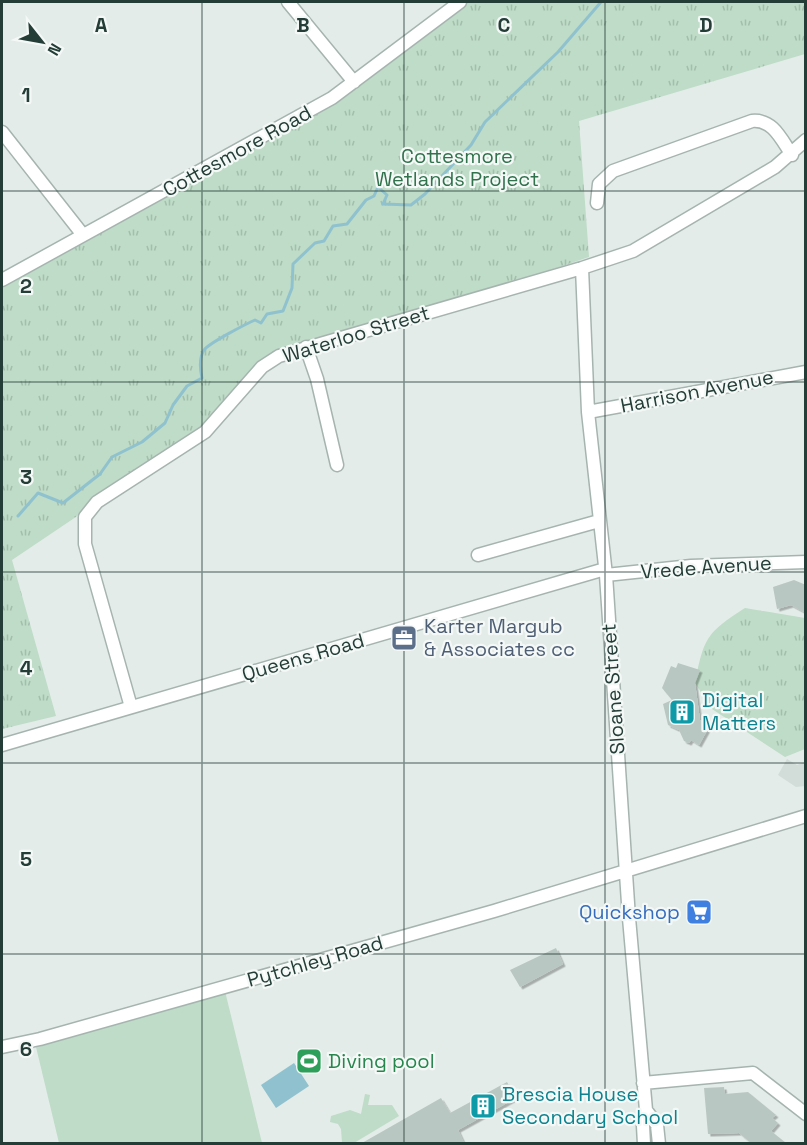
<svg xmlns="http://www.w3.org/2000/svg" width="807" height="1145" viewBox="0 0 807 1145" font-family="'Space Grotesk',sans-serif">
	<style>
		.built { fill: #d2dcd8 }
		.green { fill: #bedcc7 }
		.park { fill: url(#park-tufts) }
		.water { fill: #8fc2ce }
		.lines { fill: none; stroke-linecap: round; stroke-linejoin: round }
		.stream { stroke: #8fc2ce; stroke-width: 3 }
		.building { fill: #b9c7c2; filter: url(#shadow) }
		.minor-casing { stroke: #a6b4b0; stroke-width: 15 }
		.minor { stroke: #fff; stroke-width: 12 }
		.grid { fill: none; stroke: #243d37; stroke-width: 1.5; stroke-opacity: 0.55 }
		.labels { text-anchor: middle; stroke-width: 4.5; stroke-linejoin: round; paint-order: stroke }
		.street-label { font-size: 20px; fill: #243d37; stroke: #f4f9f7 }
		.park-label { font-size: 20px; fill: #30724c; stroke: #f4f9f7 }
		.service-label { font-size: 20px; fill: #4e5e75; stroke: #f4f9f7; text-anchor: start }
		.culture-label { font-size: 20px; fill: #0d838f; stroke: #f4f9f7; text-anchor: start }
		.shop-label { font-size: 20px; fill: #366cbe; stroke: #f4f9f7; text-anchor: end }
		.leisure-label { font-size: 20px; fill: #27864d; stroke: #f4f9f7; text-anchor: start }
		.grid-label { font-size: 20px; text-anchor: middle; font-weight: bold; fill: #243d37; stroke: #f4f9f7; stroke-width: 4.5; stroke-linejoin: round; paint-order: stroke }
	</style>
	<defs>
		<pattern id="park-tufts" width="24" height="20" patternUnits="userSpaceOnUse" patternTransform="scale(1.5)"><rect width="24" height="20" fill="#bedcc7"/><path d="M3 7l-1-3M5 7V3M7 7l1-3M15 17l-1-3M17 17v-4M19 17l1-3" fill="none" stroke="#a3beac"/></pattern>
		<filter id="shadow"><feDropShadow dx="2.5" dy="2.5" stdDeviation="0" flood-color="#0004"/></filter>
	</defs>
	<rect width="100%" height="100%" fill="#e3ece9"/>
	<path class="built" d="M787 759 797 765 805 762V786L796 787 778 775Z"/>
	<path class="green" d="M224 987 262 1143H59L36 1047Z
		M365 1094 370 1095 368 1105H392L399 1116 354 1143H342L341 1129 338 1124 330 1122 331 1116 350 1110 361 1114Z"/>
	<path class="park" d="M462 2H805V54L579 121 589 257 265 366 214 424 12 560 56 716 2 729V288L340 99Z
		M745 608 805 618V749L785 757 712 709 695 683C704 638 706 633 745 608Z"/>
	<path class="water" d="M309 1050 319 1066 309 1074 298 1057Z
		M294 1063 309 1086 276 1108 261 1085Z"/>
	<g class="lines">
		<path class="stream" d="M18 516 38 493 63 503 100 474 112 457 142 442 165 423 173 405 187 386 202 378C200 369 199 358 204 350 209 343 246 324 255 320L261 323 267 314 283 311 292 288 293 264 315 243 324 241 333 226 347 224 366 200 374 196 378 187 387 195 383 204 411 205 425 194 471 145 485 122 558 52 601 2"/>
	</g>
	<path class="building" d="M794 580 806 585V613L791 605 777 609 773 587Z
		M678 663 700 670 695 683 700 720 709 727 699 745 691 740 689 743 684 741 679 730 668 725 663 704 672 700 662 688 671 666 676 668Z
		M556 948 563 964 520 987 510 970Z
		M507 1082 516 1098 458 1130 464 1143H362L441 1098 450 1113Z
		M724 1087 725 1094 748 1092 776 1115 772 1118 778 1123 771 1131 786 1143H751L739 1133 708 1134 704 1088Z"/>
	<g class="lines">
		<defs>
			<path id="minor" d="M288 2 354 82
				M2 132 83 235
				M597 203 599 184 613 171 752 121C773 119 781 139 792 155
				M582 268 588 412 606 575 629 918 646 1110 643 1126 644 1144
				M2 280 332 98 460 2
				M306 347 317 379 337 465
				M588 412 806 372
				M478 555 599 521
				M606 575 691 566 806 562
				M131 707 85 544V517L97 502 205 432 262 367 279 356 582 268 633 251 775 167 806 140
				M2 745 605 569
				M2 1047 40 1039 494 911 806 816
				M643 1083 753 1073 806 1114
				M646 1110 657 1125 659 1144"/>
		</defs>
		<use href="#minor" class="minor-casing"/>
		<use href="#minor" class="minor"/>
	</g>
	<path class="grid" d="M202 2V1144M404 2V1144M605 2V1144M2 191H806M2 382H806M2 572H806M2 763H806M2 954H806"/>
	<defs>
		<symbol id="office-square" viewBox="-11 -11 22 22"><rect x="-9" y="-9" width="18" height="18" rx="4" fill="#5c6f8a" stroke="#f4f9f7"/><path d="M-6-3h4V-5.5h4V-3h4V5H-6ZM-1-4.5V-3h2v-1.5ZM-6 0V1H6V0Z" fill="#fff"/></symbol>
		<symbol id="building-square" viewBox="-11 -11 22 22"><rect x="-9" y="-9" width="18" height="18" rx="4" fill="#0f9aa8" stroke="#f4f9f7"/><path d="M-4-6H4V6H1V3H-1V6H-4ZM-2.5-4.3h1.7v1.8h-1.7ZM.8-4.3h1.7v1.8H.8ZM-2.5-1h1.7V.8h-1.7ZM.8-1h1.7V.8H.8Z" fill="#fff"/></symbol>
		<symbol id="supermarket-square" viewBox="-11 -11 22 22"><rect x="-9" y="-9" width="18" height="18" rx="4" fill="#3f7fe0" stroke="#f4f9f7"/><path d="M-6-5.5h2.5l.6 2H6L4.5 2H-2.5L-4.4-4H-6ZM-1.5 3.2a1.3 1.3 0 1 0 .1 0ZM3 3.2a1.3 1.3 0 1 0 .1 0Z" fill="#fff"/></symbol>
		<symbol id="stadium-square" viewBox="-11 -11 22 22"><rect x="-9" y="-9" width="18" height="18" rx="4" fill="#2e9e5b" stroke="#f4f9f7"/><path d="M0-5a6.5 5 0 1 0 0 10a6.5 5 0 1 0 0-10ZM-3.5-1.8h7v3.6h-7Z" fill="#fff"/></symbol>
	</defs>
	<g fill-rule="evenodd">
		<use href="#office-square" x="389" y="623" width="30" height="30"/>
		<use href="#building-square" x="667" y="697" width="30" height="30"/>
		<use href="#supermarket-square" x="684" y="897" width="30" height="30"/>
		<use href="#stadium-square" x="294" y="1046" width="30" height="30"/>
		<use href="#building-square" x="468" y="1091" width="30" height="30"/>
	</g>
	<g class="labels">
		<g class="street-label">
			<text transform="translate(237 151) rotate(-29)" y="7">Cottesmore Road</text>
			<text transform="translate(356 334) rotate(-17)" y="7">Waterloo Street</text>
			<text transform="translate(697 391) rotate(-11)" y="7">Harrison Avenue</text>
			<text transform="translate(706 567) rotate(-4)" y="7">Vrede Avenue</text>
			<text transform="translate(303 657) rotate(-16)" y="7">Queens Road</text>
			<text transform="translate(613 689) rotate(-94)" y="7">Sloane Street</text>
			<text transform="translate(315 961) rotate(-16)" y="7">Pytchley Road</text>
		</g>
		<g class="park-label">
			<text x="457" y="163">Cottesmore<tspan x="457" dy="23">Wetlands Project</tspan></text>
		</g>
		<g class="service-label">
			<text x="424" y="633">Karter Margub<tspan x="424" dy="23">&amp; Associates cc</tspan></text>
		</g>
		<g class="culture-label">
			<text x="702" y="707">Digital<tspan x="702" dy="23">Matters</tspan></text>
			<text x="502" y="1101">Brescia House<tspan x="502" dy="23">Secondary School</tspan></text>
		</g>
		<g class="shop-label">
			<text x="680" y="919">Quickshop</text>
		</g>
		<g class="leisure-label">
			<text x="328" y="1068">Diving pool</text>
		</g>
	</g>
	<g class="grid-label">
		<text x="101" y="32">A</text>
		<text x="303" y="32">B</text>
		<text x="504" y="32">C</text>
		<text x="706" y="32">D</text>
		<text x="26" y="102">1</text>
		<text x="26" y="293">2</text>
		<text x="26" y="484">3</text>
		<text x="26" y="675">4</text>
		<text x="26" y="866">5</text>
		<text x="26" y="1056">6</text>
	</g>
	<rect width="807" height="1145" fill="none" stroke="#243d37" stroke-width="6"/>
	<g transform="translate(42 42) rotate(121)" stroke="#f4f9f7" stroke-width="4.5" paint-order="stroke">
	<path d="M0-4.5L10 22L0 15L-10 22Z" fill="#243d37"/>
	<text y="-9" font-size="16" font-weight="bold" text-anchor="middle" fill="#243d37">N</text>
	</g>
</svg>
